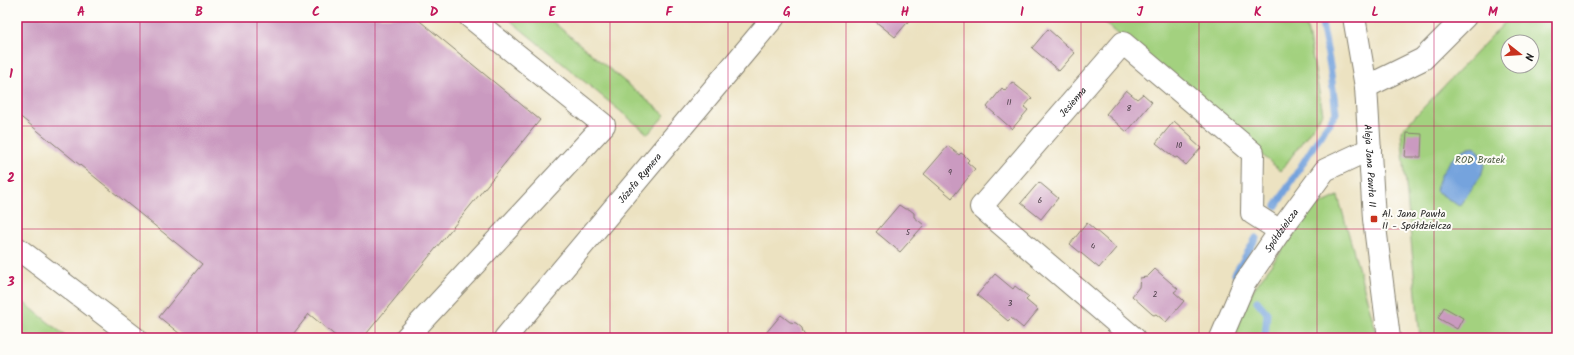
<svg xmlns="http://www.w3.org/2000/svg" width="1574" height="355" viewBox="0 0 1574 355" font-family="Kalam,sans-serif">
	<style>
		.green { fill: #a3d17f; stroke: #60764e; fill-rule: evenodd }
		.water { fill: #74a3dd; stroke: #48607c }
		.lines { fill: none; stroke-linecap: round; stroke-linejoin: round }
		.stream { stroke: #74a3dd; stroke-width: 7 }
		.building { fill: #ca9ac0 }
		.minor-casing { stroke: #847f6e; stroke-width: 24 }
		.minor { stroke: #fff; stroke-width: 22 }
		.grid { fill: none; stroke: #c2185b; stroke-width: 1; stroke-opacity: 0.55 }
		.poi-dot { fill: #c8321e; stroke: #fdfcf7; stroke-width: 1.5 }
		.labels { text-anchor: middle; stroke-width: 4; stroke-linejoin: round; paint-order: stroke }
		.number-label { font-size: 8px; fill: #483c45 }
		.street-label { font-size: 10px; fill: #1c1c1c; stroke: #fdfcf7 }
		.park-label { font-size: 10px; fill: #4b5b3f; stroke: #fdfcf7 }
		.poi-label { font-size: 10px; fill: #1c1c1c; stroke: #fdfcf7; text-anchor: start }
		.neatline { fill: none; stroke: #c2185b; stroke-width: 1.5 }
		.grid-label { font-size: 13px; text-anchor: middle; font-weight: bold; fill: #c2185b }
	</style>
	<rect width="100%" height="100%" fill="#fdfcf7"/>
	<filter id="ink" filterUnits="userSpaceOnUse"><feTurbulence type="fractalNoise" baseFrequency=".025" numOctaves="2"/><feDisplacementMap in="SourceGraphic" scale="8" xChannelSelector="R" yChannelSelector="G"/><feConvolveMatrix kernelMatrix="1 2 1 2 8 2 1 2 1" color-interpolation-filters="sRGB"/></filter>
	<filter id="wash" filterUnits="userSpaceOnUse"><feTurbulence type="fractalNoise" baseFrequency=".012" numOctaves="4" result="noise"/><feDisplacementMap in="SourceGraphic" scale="16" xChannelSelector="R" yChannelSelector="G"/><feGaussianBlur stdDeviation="0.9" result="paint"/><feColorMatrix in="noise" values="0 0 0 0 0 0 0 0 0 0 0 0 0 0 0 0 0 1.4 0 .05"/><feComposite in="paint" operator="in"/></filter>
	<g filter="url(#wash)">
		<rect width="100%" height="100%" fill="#ece2c1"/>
		<path class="green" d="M506 17H547L665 115 648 134Z
			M1098 17H1305L1323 113 1281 171Z
			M1510 17H1557V338H1420L1401 131ZM1508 42H1532V66H1508Z
			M1338 196 1378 338H1232L1253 290 1313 208Z
			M17 297 68 338H17Z"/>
		<path class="water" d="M1475 147 1485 162 1481 176 1459 206 1436 191C1438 176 1450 158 1463 150 1466 148 1471 148 1475 147Z"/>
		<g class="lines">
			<path class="stream" d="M1276 206 1318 139 1336 113 1330 66 1321 17
				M1235 274 1256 238
				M1257 301 1267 313 1265 338"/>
		</g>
		<g id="blocks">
			<path class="building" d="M17 17H415L540 120 363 338H338L309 314 290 338H185L159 317 202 264 17 114Z
				M870 17H912L895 37Z
				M1048 29 1075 53 1059 71 1032 48Z
				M1012 82 1032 98 1024 107 1028 110 1012 129 987 107 1002 88 1005 91Z
				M1126 90 1137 99 1143 94 1152 102 1127 132 1106 114Z
				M1174 121 1192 137V140L1201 148 1186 165 1177 157 1175 158 1156 143Z
				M1407 133 1422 134 1421 157H1405Z
				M948 146 959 155 961 153 964 155 969 160 967 162 975 169 952 198 924 174Z
				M1039 182 1058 198 1041 219 1021 203Z
				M899 205 905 209H909L914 213V217L924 225 900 252 876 232Z
				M1087 223 1116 248 1099 268 1070 244Z
				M1155 269 1178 289 1174 292 1184 301 1166 322 1156 314 1154 315 1152 314 1132 296 1139 287 1140 278 1147 277Z
				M995 274 1013 289 1015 286 1029 297 1026 300 1038 310 1023 328 1011 318 1008 321 977 295Z
				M1444 307 1463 318 1457 329 1438 318Z
				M781 315 790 322 796 323 802 328 803 333 808 338H768L765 334Z"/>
		</g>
	</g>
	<g filter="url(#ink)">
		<use href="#blocks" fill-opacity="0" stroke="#847f6e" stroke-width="1"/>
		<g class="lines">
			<defs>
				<g id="minor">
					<path id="s1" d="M1354 17 1366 87 1374 219 1389 338"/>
					<path d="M1366 87 1423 59 1465 17"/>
					<path d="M17 248 135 338"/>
					<path d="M406 338 604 125 470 17"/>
					<path id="s2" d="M505 338 774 17"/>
					<path id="s3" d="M1134 338 981 207 1123 43 1253 153 1252 213 1280 231"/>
					<path id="s4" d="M1221 338 1244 284 1280 231 1325 170 1370 149"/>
				</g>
			</defs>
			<use href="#minor" class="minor-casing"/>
			<use href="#minor" class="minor"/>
		</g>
	</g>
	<path class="grid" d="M140 17V338M257 17V338M375 17V338M493 17V338M610 17V338M728 17V338M846 17V338M964 17V338M1081 17V338M1199 17V338M1317 17V338M1434 17V338M17 126H1557M17 229H1557"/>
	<rect class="poi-dot" x="1370" y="215" width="8" height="8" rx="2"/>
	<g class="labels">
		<g class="number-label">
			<text x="1009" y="105">11</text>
			<text x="1129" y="111">8</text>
			<text x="1179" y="148">10</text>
			<text x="950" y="175">9</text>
			<text x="1040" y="203">6</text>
			<text x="908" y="235">5</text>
			<text x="1093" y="249">4</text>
			<text x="1155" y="297">2</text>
			<text x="1010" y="306">3</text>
		</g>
		<g class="street-label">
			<text dy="4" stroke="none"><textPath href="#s3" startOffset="341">Jesienna</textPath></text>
			<text dy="4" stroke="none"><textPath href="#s1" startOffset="150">Aleja Jana Pawła II</textPath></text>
			<text dy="4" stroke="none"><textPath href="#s2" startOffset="209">Józefa Rymera</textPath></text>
			<text dy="4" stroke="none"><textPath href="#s4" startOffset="124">Spółdzielcza</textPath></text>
		</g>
		<g class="park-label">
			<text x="1480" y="163">ROD Bratek</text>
		</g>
		<g class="poi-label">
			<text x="1382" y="217">Al. Jana Pawła<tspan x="1382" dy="12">II - Spółdzielcza</tspan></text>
		</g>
	</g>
	<rect width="1574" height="355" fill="none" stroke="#fdfcf7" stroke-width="44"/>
	<g transform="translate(1520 54) rotate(107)"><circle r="19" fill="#fdfcf7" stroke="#a3a29f"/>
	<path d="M0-3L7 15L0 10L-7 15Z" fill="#c8321e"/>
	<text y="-6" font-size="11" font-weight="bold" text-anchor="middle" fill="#1c1c1c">N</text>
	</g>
	<rect x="22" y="22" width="1530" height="311" class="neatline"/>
	<g class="grid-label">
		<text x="81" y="16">A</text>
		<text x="199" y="16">B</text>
		<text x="316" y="16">C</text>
		<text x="434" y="16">D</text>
		<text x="552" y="16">E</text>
		<text x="669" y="16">F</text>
		<text x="787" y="16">G</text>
		<text x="905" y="16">H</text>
		<text x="1022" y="16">I</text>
		<text x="1140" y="16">J</text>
		<text x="1258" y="16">K</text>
		<text x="1375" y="16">L</text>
		<text x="1493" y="16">M</text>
		<text x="11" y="78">1</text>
		<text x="11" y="182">2</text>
		<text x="11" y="286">3</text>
	</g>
</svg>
